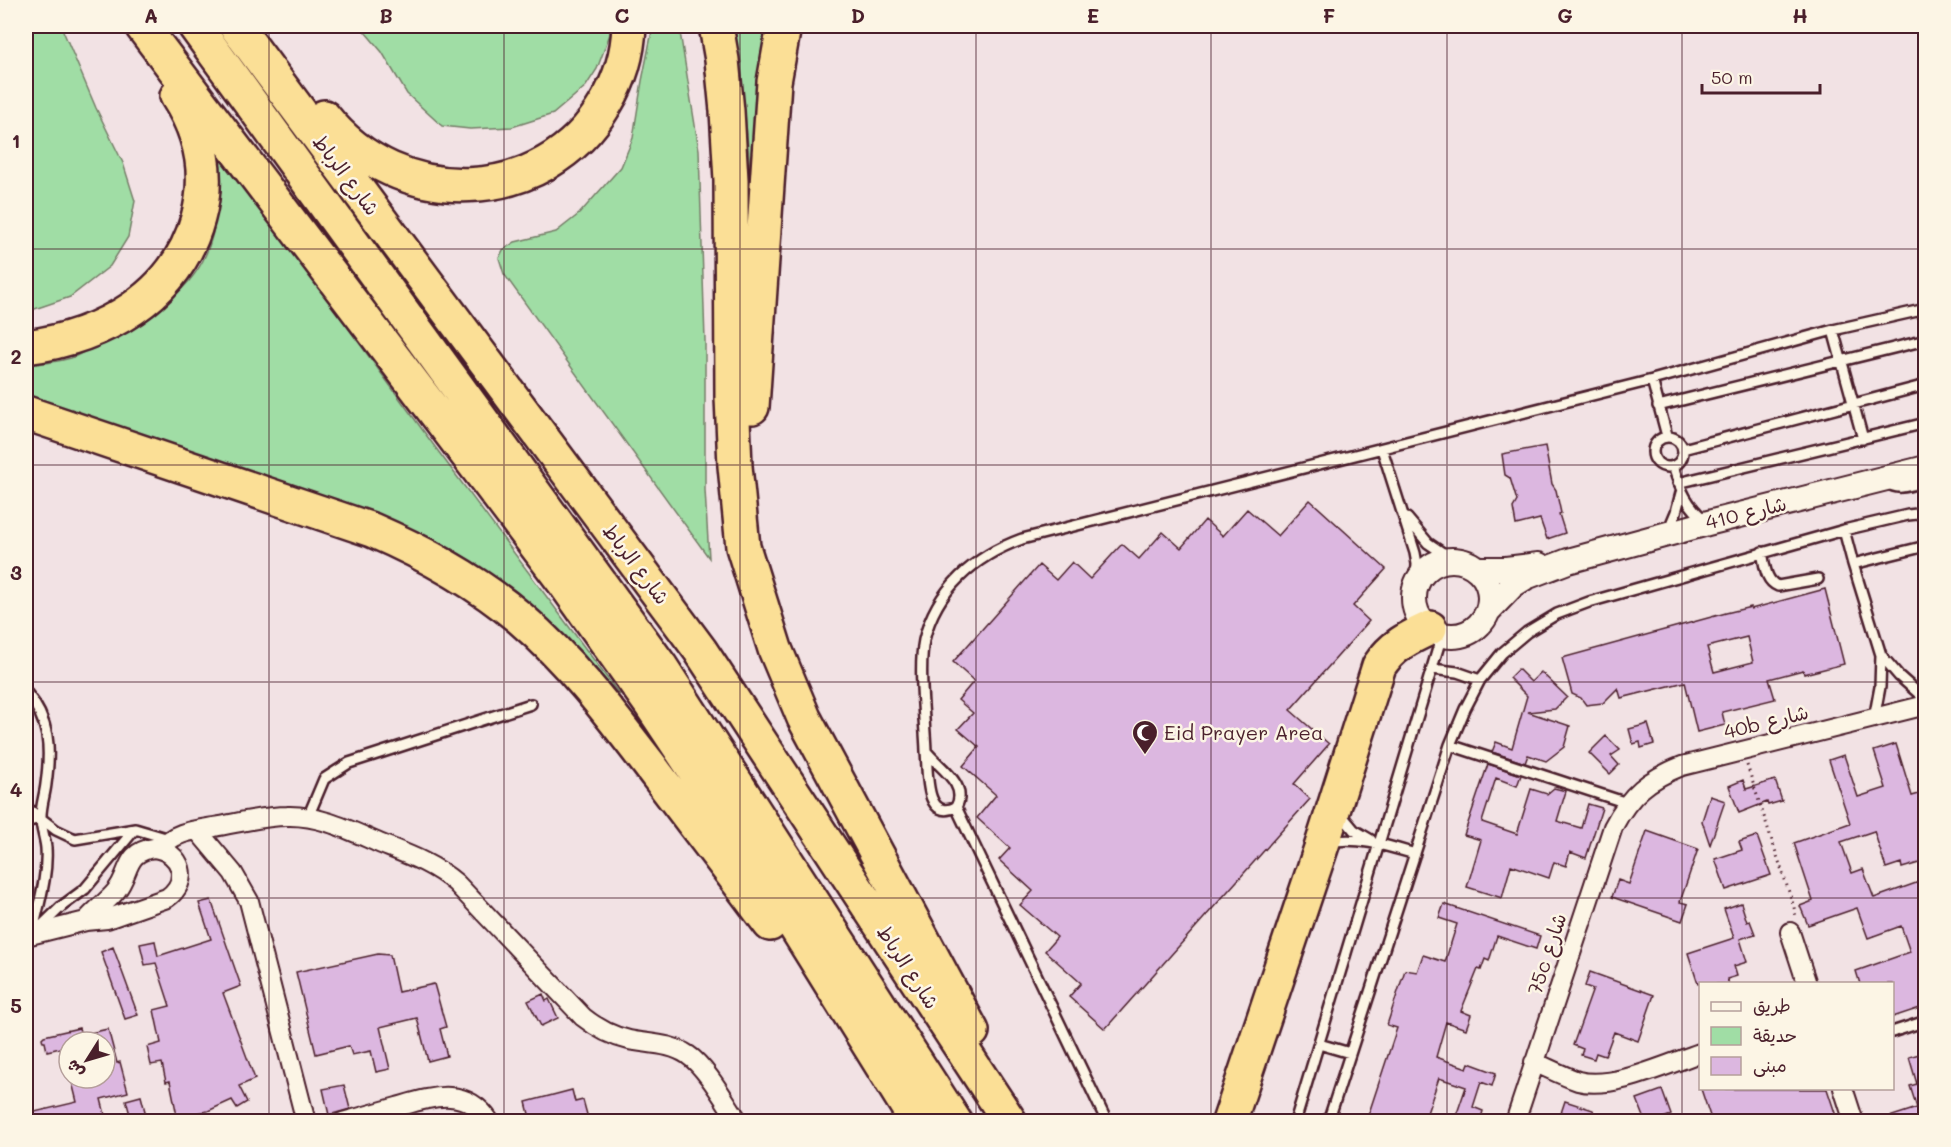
<svg xmlns="http://www.w3.org/2000/svg" width="1951" height="1147" viewBox="0 0 1951 1147" font-family="Mali,'Playpen Sans Arabic',sans-serif">
	<style>
		.green { fill: #a0dda5; stroke: #757e68; stroke-width: 1.5 }
		.building { fill: #dcb7e0; stroke: #4a1f2b; stroke-width: 1.5; fill-rule: evenodd }
		.lines { fill: none; stroke-linecap: round; stroke-linejoin: round }
		.service-casing { stroke: #4a1f2b; stroke-width: 14 }
		.minor-casing { stroke: #4a1f2b; stroke-width: 22 }
		.tertiary-casing { stroke: #4a1f2b; stroke-width: 28 }
		.motorway-casing { stroke: #4a1f2b; stroke-width: 38 }
		.path { stroke: #4a1f2b; stroke-width: 3; stroke-dasharray: 1.5 4.5; stroke-linecap: butt }
		.service { stroke: #fcf5e5; stroke-width: 9 }
		.minor { stroke: #fcf5e5; stroke-width: 18 }
		.tertiary { stroke: #fcf5e5; stroke-width: 24 }
		.motorway { stroke: #fbdf96; stroke-width: 33 }
		.grid { fill: none; stroke: #4a1f2b; stroke-width: 1.5; stroke-opacity: 0.55 }
		.labels { text-anchor: middle; stroke-width: 5; stroke-linejoin: round; paint-order: stroke }
		.street-label { font-size: 20px; fill: #4a1f2b; stroke: #fcf5e5 }
		.poi-label { font-size: 20px; fill: #4a1f2b; stroke: #fcf5e5; text-anchor: start }
		.neatline { fill: none; stroke: #4a1f2b; stroke-width: 2 }
		.grid-label { font-size: 20px; text-anchor: middle; font-weight: bold; fill: #4a1f2b }
	</style>
	<rect width="100%" height="100%" fill="#f2e2e4"/>
	<filter id="ink" filterUnits="userSpaceOnUse"><feTurbulence type="fractalNoise" baseFrequency=".0167" numOctaves="2"/><feDisplacementMap in="SourceGraphic" scale="12" xChannelSelector="R" yChannelSelector="G"/><feConvolveMatrix kernelMatrix="1 2 1 2 8 2 1 2 1" color-interpolation-filters="sRGB"/></filter>
	<g filter="url(#ink)">
		<path class="green" d="M26 26H61L96 108 123 163 135 201 128 237 110 266 70 297 26 312Z
			M360 26H610V34L597 69 586 86 553 114 512 127 470 129 442 126 407 94 382 52Z
			M653 26H679L699 150 705 341V490L709 558 504 274 499 258 503 250 515 242 556 232 579 214 621 167 633 138 642 81Z
			M733 26H771L755 227 745 113Z
			M219 151 435 447 620 695C570 644 521 592 460 554 420 529 376 515 331 499 242 467 150 440 60 412L26 398V364C40 364 57 362 71 358 80 355 90 348 99 343 138 323 188 297 206 254 219 224 220 184 219 151Z"/>
		<path class="building" d="M1545 446 1552 484 1556 490 1561 513 1559 514 1565 533 1547 539 1540 519 1516 525 1513 508 1517 501 1510 478 1505 475 1502 454Z
			M1310 500 1386 569 1353 606 1369 621 1290 710 1329 744 1294 784 1310 799 1105 1029 1069 997 1081 983 1045 951 1057 937 1020 905 1033 891 999 860 1010 848 977 818 996 795 963 766 979 747 958 729 973 713 958 700 974 681 953 662 1039 565 1056 580 1072 562 1090 579 1122 544 1139 559 1163 532 1181 548 1205 520 1223 536 1247 509 1278 536Z
			M1825 589 1844 664 1804 674 1803 670 1769 679 1775 699 1722 712 1725 725 1697 732 1685 682 1621 698 1618 688 1603 703 1594 704 1586 705 1581 698 1572 694 1562 658 1726 613 1751 607V609ZM1747 637 1753 662 1714 672 1707 647Z
			M1518 669 1531 682 1541 672 1567 697 1555 709 1528 712 1570 726 1564 747 1546 761 1528 755 1525 763 1492 752 1496 742 1512 748 1527 696 1509 678Z
			M1648 724 1654 744 1641 748 1640 742 1633 744 1629 729Z
			M1606 736 1620 750 1611 756 1619 765 1610 774 1589 753Z
			M1896 744 1912 796 1926 792V861L1902 868 1901 863 1886 868 1874 831 1841 842 1852 873 1863 869 1874 898 1919 882 1926 903V938L1922 939 1926 949V1006L1893 1017V984H1860L1856 971 1910 952 1901 926 1868 938 1857 908 1808 925 1800 906 1813 901 1794 843 1850 823 1829 760 1844 755 1858 797 1886 788 1874 751Z
			M1488 764 1521 775 1517 786 1496 778 1482 822 1517 834 1531 789 1547 794 1554 788 1566 791 1557 821 1581 828 1588 804 1602 808 1586 858 1570 852 1566 866 1554 862 1549 878 1511 865 1502 898 1467 887 1481 840 1464 835Z
			M1743 780 1746 789 1775 780 1782 801 1768 805 1767 802 1739 813 1729 786Z
			M1710 796 1725 801 1710 845 1702 821Z
			M1647 831 1698 849 1680 902 1688 904 1682 921 1612 897 1618 880 1629 884Z
			M1757 836 1771 875 1726 890 1715 859 1742 850 1739 842Z
			M211 900 241 986 223 993 255 1079 239 1086 247 1102 237 1108 232 1100 208 1111 177 1116 170 1081 166 1082 162 1063 151 1065 147 1047 161 1043 154 1010 170 1006 156 963 145 965 140 944 155 941 158 956 211 939 199 903Z
			M1741 903 1747 922 1750 921 1755 934 1740 939 1747 962 1734 966 1737 976 1727 979 1729 984H1698L1688 953 1734 938 1724 909Z
			M1444 904 1540 936 1536 949 1497 936 1489 961 1485 959 1481 970 1478 969 1461 1011 1471 1015 1466 1029 1446 1022 1436 1057 1467 1068 1469 1063 1496 1073 1492 1086 1481 1082 1473 1107 1483 1111 1480 1122H1454L1466 1087 1439 1078 1426 1116 1424 1115 1422 1122H1366L1397 1028 1387 1025 1405 970 1417 972 1423 955 1445 962 1457 924 1439 918Z
			M113 947 138 1015 125 1019 101 952Z
			M378 954 390 955 398 992 434 984 446 1027 440 1029 447 1056 428 1061 417 1018 380 1027 390 1069 376 1072 371 1051 352 1055 349 1046 316 1054 296 972Z
			M1590 972 1654 995 1638 1041 1614 1032 1605 1056 1596 1053 1594 1059 1581 1055 1583 1049 1573 1045 1593 989 1585 986Z
			M543 994 546 1001 549 999 558 1018 541 1026 528 1001Z
			M79 1028 81 1035 108 1029 117 1063 120 1062 128 1092 101 1099 107 1122H26V1114L77 1102 71 1078H105V1042H69V1046L47 1051 45 1042H43L42 1038 44 1036Z
			M1926 1052V1122H1883V1119L1917 1108 1910 1086 1917 1084 1909 1057Z
			M344 1085 350 1109 329 1115 323 1089Z
			M1701 1089H1827L1838 1122H1712Z
			M572 1090 575 1102 583 1100 589 1122H531L526 1102Z
			M1662 1090 1671 1115 1652 1122H1646L1637 1099Z
			M141 1096 147 1119 132 1122 126 1100Z
			M1565 1101 1593 1110 1597 1122H1586L1561 1113Z"/>
		<g class="lines">
			<defs>
				<path id="service" d="M1833 330 1863 439
					M1652 380 1667 436
					M1658 406 1926 340
					M1653 452a15 15 0 1 1 30 0a15 15 0 1 1-30 0Z
					M1382 449 1415 553 1417 564 1416 585
					M1683 449 1926 385
					M1673 466C1681 491 1686 505 1707 522
					M1678 483 1926 423
					M1888 483C1899 492 1913 484 1926 481
					M1407 518 1428 543 1453 560
					M1844 530 1853 564 1881 655 1880 687 1874 719
					M1668 531 1676 512 1681 493
					M1762 552C1765 565 1765 581 1778 586L1818 579
					M1853 564 1926 546
					M1881 655 1899 676 1926 700
					M1432 669 1457 672 1480 680
					M26 692C50 721 51 748 46 784 45 794 41 805 41 816 40 826 45 837 46 848 48 877 38 906 32 935L62 906 85 889 135 829
					M1450 745 1627 803
					M926 751C925 720 918 670 924 640 936 589 975 556 1022 539L1652 380 1833 330 1926 309
					M26 807 56 830 75 839 135 829 169 839
					M956 807C924 822 928 770 926 751 938 767 969 784 956 807L1107 1122
					M1339 812 1354 830 1371 840
					M308 817 324 779 349 763 531 704
					M26 822 40 818
					M1329 842C1358 836 1388 846 1415 854
					M1892 1032 1926 1021
					M1319 1044 1350 1053
					M1295 1122 1442 635
					M1328 1122 1450 745 1465 709 1480 680 1502 653 1527 632 1557 614 1589 602 1844 530 1908 515 1926 513"/>
				<path id="minor" d="M197 830 233 873 249 901 306 1122
					M154 848C182 852 191 881 167 898L107 919 86 921C95 910 107 902 116 891 131 873 124 852 154 848Z
					M161 849C172 832 196 830 214 827 238 823 263 816 287 816 320 815 349 830 379 843 406 854 433 863 456 883L583 1017C598 1029 611 1036 629 1040 648 1044 671 1043 688 1055 706 1067 726 1103 739 1122
					M1790 932 1807 984
					M26 936 86 921
					M1534 1062C1548 1068 1563 1076 1578 1081 1613 1090 1667 1064 1700 1053
					M1843 1088 1854 1122
					M343 1122C361 1117 379 1112 397 1107 432 1097 466 1085 490 1122
					M1515 1122 1613 827C1630 794 1649 779 1682 766L1926 705"/>
				<path id="tertiary" d="M1414 598a38 38 0 1 1 76 0a38 38 0 1 1-76 0Z
					M1477 569H1506L1539 565
					M1489 610 1513 585 1526 577 1568 561 1708 523 1926 468"/>
				<path id="motorway" d="M142 26 563 581 652 706 744 844 917 1122
					M195 26 661 667 955 1122
					M236 26 700 650 1010 1122
					M716 26 722 60 727 111 731 180 732 397 735 466 743 547 775 649 804 718 972 1031
					M324 117C398 210 544 209 606 103 620 80 628 53 629 26
					M26 347C102 337 177 297 198 218 210 175 201 133 177 96
					M752 407 774 82 784 26
					M26 413 372 530C425 553 475 580 520 618 573 663 615 720 657 775 695 825 733 874 770 924
					M1229 1122 1322 845 1379 666C1392 646 1408 638 1430 628"/>
			</defs>
			<use href="#service" class="service-casing"/>
			<use href="#minor" class="minor-casing"/>
			<use href="#tertiary" class="tertiary-casing"/>
			<use href="#motorway" class="motorway-casing"/>
			<path class="path" d="M1747 765 1794 907 1796 918"/>
			<use href="#service" class="service"/>
			<use href="#minor" class="minor"/>
			<use href="#tertiary" class="tertiary"/>
			<use href="#motorway" class="motorway"/>
		</g>
	</g>
	<path class="grid" d="M269 26V1122M504 26V1122M740 26V1122M976 26V1122M1211 26V1122M1447 26V1122M1682 26V1122M26 249H1926M26 465H1926M26 682H1926M26 898H1926"/>
	<defs>
		<symbol id="mosque-pin" viewBox="-11 -11 22 30"><path d="M0 17L-7.5 6A9.5 9.5 0 1 1 7.5 6Z" fill="#4a1f2b" stroke="#fcf5e5"/><path d="M3.5-4.9A6 6 0 1 0 3.5 4.9A5 5 0 1 1 3.5-4.9Z" fill="#fff"/></symbol>
	</defs>
	<g fill-rule="evenodd">
		<use href="#mosque-pin" x="1130" y="718" width="30" height="40"/>
	</g>
	<g class="labels">
		<g class="street-label">
			<text transform="translate(346 175) rotate(53)" y="7">شارع الرباط</text>
			<text transform="translate(1746 513) rotate(-14)" y="7">شارع 410</text>
			<text transform="translate(636 564) rotate(53)" y="7">شارع الرباط</text>
			<text transform="translate(1766 722) rotate(-14)" y="7">40b شارع</text>
			<text transform="translate(1547 954) rotate(-72)" y="7">75c شارع</text>
			<text transform="translate(908 967) rotate(57)" y="7">شارع الرباط</text>
		</g>
		<g class="poi-label">
			<text x="1164" y="740">Eid Prayer Area</text>
		</g>
	</g>
	<rect width="1951" height="1147" fill="none" stroke="#fcf5e5" stroke-width="66"/>
	<rect x="1699" y="982" width="195" height="108" fill="#fcf5e5" stroke="#b59f9b" stroke-width="1.5"/>
	<rect x="1711" y="1002" width="30" height="9" fill="#fcf5e5" stroke="#b59f9b" stroke-width="1.5"/>
	<text x="1753" y="1012" font-size="18" fill="#4a1f2b">طريق</text>
	<rect x="1711" y="1027" width="30" height="18" fill="#a0dda5" stroke="#b59f9b" stroke-width="1.5"/>
	<text x="1753" y="1042" font-size="18" fill="#4a1f2b">حديقة</text>
	<rect x="1711" y="1057" width="30" height="18" fill="#dcb7e0" stroke="#b59f9b" stroke-width="1.5"/>
	<text x="1753" y="1072" font-size="18" fill="#4a1f2b">مبنى</text>
	<g transform="translate(87 1060) rotate(233)"><circle r="28" fill="#fcf5e5" stroke="#b59f9b" stroke-width="1.5"/>
	<path d="M0-4.5L10 22L0 15L-10 22Z" fill="#4a1f2b"/>
	<text y="-9" font-size="16" font-weight="bold" text-anchor="middle" fill="#4a1f2b">ش</text>
	</g>
	<path d="M1702 84v9h118v-9" fill="none" stroke="#4a1f2b" stroke-width="3"/>
	<text x="1711" y="84" font-size="18" fill="#4a1f2b" stroke="#fcf5e5" stroke-width="4.5" paint-order="stroke">50 m</text>
	<rect x="33" y="33" width="1885" height="1081" class="neatline"/>
	<g class="grid-label">
		<text x="151" y="23">A</text>
		<text x="386" y="23">B</text>
		<text x="622" y="23">C</text>
		<text x="858" y="23">D</text>
		<text x="1093" y="23">E</text>
		<text x="1329" y="23">F</text>
		<text x="1565" y="23">G</text>
		<text x="1800" y="23">H</text>
		<text x="16" y="148">1</text>
		<text x="16" y="364">2</text>
		<text x="16" y="580">3</text>
		<text x="16" y="797">4</text>
		<text x="16" y="1013">5</text>
	</g>
</svg>
